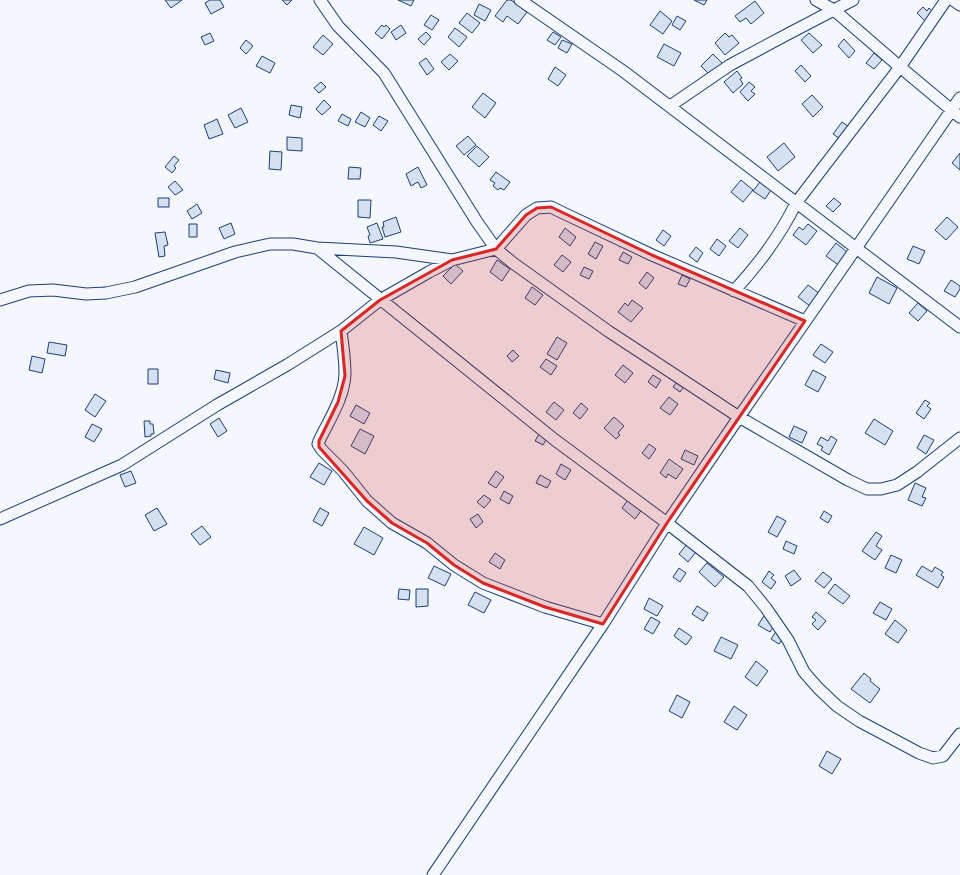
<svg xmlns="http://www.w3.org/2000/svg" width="960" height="875" viewBox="0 0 960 875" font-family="'Zilla Slab',serif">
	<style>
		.building { fill: #d5e0f0; stroke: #1d3f73 }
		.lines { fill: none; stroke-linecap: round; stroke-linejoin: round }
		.minor-casing { stroke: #1d3f73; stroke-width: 13 }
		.minor { stroke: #f4f7fb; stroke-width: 11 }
		.marked { fill: #d62828; fill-opacity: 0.2; stroke: #d62828; stroke-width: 3; stroke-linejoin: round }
	</style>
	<rect width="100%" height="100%" fill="#f4f7fb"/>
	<path class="building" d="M165 0H182L171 8Z
		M210 0H220L224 7 211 14 205 3Z
		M282 0H292L287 5Z
		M398 0H414L411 6Z
		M507 0H511L527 12 518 24 507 16 503 22 495 16Z
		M694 0H707L704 5Z
		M755 1 764 13 751 24 746 18 740 22 735 16Z
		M479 4 491 10 485 21 474 15Z
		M923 7 927 11 929 8 934 13 926 22 917 13Z
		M660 11 672 21 663 34 650 25Z
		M467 13 480 23 472 33 459 23Z
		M431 15 439 20 432 30 424 25Z
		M677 16 686 21 680 30 672 25Z
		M382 25 384 27 386 25 390 29 382 39 375 33Z
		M401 25 406 33 396 40 391 32Z
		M455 28 467 37 459 47 448 37Z
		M426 32 431 37 424 45 418 39Z
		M553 32 561 37 555 45 547 40Z
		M210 33 214 41 205 45 201 37Z
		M725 33 729 37 732 35 739 43 725 55 715 43Z
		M809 33 822 45 813 53 801 40Z
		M323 35 333 44 323 55 313 47Z
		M844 39 855 51 849 58 838 46Z
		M246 40 253 46 246 54 240 48Z
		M562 40 572 44 567 53 558 48Z
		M664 44 681 53 674 66 657 57Z
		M874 53 882 60 874 69 866 63Z
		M450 54 458 61 449 70 441 62Z
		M713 54 724 65 712 77 701 66Z
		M262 56 275 63 270 73 256 66Z
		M426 58 434 69 427 75 419 63Z
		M801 65 811 76 805 82 795 71Z
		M555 67 566 75 558 86 548 79Z
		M737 71 742 78 740 79 743 84 733 93 724 82Z
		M321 82 326 87 319 93 314 88Z
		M749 82 755 87 751 91 755 94 748 101 740 92Z
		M483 93 496 103 485 118 472 107Z
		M812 95 823 107 813 117 802 104Z
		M324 100 331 107 322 115 316 109Z
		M291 105 302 107 300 118 289 115Z
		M241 108 248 122 235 128 228 115Z
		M361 112 370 118 365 127 355 122Z
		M342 114 351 119 348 126 338 121Z
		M379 116 388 121 381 131 373 125Z
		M217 119 223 134 209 139 204 125Z
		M842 122 849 127 840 139 833 134Z
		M468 136 476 145 464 155 456 146Z
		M287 137 302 138V151L287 150Z
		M784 143 795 157 778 171 767 157Z
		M477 146 489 157 479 167 467 156Z
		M270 151 282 152 281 170 269 169Z
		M960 153V170L952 163Z
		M174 156 179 160 174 166 176 168 172 173 165 167Z
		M349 167 361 168 360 179H348Z
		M418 167 427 185 421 188 418 182 411 186 406 174Z
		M496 172 510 182 504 190 500 188 498 190 493 186 495 183 490 180Z
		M741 180 753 190 743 202 731 192Z
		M175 181 183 190 175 195 168 187Z
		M760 182 771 190 765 199 753 191Z
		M158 198H169V207H158Z
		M834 198 841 204 833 212 826 206Z
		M358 200H371L370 218 358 217Z
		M197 204 202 213 192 219 187 211Z
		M396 217 401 232 385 237 382 227H384L383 222Z
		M947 217 958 227 946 240 935 230Z
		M231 223 235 234 224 239 219 228Z
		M377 223 383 239 370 243 368 236 370 235 367 227Z
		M189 224H197V237H189Z
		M808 224 817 231 806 245 793 235 799 227 803 230Z
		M565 228 576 237 570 246 559 237Z
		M740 228 748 235 738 248 729 241Z
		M663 230 671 236 664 246 656 240Z
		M165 232 168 245 164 246 165 256 159 257 155 233Z
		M717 239 726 246 719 256 710 249Z
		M595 242 603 246 596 259 588 254Z
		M836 243 847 252 841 267 826 256Z
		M913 246 925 251 919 264 907 259Z
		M696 247 703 253 697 262 689 256Z
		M623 252 632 257 628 264 619 260Z
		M562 255 571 262 563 272 554 265Z
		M497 260 510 269 502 281 490 272Z
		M455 264 463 271 451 284 443 276Z
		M584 267 593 271 589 279 580 275Z
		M647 272 654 278 646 289 639 283Z
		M682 275 690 279 686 287 678 284Z
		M877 277 897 288 889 304 869 293Z
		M951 280 960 286V289L955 297 944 291Z
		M808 285 820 294 810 306 798 297Z
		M532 287 543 295 535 305 525 298Z
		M632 300 643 308 631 322 618 312 625 303 628 306Z
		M918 303 927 311 918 321 909 313Z
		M557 337 567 343 557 360 547 354Z
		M49 342 67 345 65 356 47 353Z
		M821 344 833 352 825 363 813 355Z
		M513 350 519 356 512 362 507 356Z
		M32 356 45 359 42 373 29 370Z
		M546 359 557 366 551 375 540 367Z
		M623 365 633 373 625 383 615 375Z
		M148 369H158V384H148Z
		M216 370 230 373 228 383 214 379Z
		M813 370 826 377 818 392 805 385Z
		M653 375 661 380 656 388 648 382Z
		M680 378 686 384 680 392 673 387Z
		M95 394 106 401 95 417 85 410Z
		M669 397 678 404 670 415 660 408Z
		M925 400 930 403 927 406 931 409 924 419 916 413Z
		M554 402 564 410 556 420 546 412Z
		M581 403 588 409 580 419 573 413Z
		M356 405 370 413 364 424 350 416Z
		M614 417 624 426 618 433 620 435 616 439 604 428Z
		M219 418 227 431 218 437 210 424Z
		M874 419 893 431 885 445 865 433Z
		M144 421H150V424H153L154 434H151V436L145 437Z
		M92 424 102 429 94 442 85 437Z
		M794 426 807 432 802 443 789 437Z
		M360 429 374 436 365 454 351 446Z
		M540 432 548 436 543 445 535 441Z
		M924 435 934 440 926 454 917 448Z
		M831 436 837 440 829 455 821 450 823 447 817 444 821 437 828 441Z
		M649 444 656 449 649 459 642 453Z
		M685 450 698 456 694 465 681 459Z
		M669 459 683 469 676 479 668 474 666 478 660 473Z
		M319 463 332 471 324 485 310 477Z
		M561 464 571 470 565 480 556 474Z
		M131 471 136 483 125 487 120 475Z
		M496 471 504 477 496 488 488 483Z
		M540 475 551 481 547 488 536 483Z
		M915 483 926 488 922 497 926 498 922 506 908 500Z
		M504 491 513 496 509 504 500 499Z
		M484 495 491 500 484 508 477 502Z
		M630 497 643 508 635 519 622 508Z
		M157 508 167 524 154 531 145 515Z
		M320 508 329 513 322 526 313 521Z
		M824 511 832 516 828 523 820 518Z
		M478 514 483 522 476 528 470 519Z
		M777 516 786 521 777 537 768 532Z
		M202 526 211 537 200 545 191 534Z
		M364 527 383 538 374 555 354 544Z
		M876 532 882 536 876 546 882 550 875 560 862 551Z
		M786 541 797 546 794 554 783 549Z
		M687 544 696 552 688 562 679 554Z
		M495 553 505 560 500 569 489 562Z
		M891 555 902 560 896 573 885 568Z
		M707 563 724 577 715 587 699 572Z
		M434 566 451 574 445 586 428 578Z
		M922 566 932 572 935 567 943 572 941 575 944 577 938 588 916 575Z
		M679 568 686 573 680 582 673 577Z
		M794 570 801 579 791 586 785 576Z
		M769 571 774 575 771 578 776 582 771 589 762 582Z
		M823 572 832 579 824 588 815 581Z
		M835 584 850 596 843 604 828 593Z
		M399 589 410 590 409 600 398 599Z
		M416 589H428V606L416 607Z
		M475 592 491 600 484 613 468 605Z
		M649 598 663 606 657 616 644 609Z
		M880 602 892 609 886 620 873 613Z
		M697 606 708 613 703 621 692 614Z
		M816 612 826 621 818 630 812 624 816 620 812 617Z
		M766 613 774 626 770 632 758 625Z
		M651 617 660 622 653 634 644 629Z
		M895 620 907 630 898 643 885 634Z
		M679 628 692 637 686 645 674 636Z
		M777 630 785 635 779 644 771 639Z
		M721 637 738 645 731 659 714 651Z
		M756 661 768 671 757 686 745 677Z
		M864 673 871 679 870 681 880 689 870 703 851 689Z
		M677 695 690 702 682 718 669 711Z
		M734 706 747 715 737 730 724 722Z
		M827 751 841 759 832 774 819 766Z"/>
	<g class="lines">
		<defs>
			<path id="minor" d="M320 0 338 26 384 73 477 222 496 249 513 263 608 331 739 417 848 480 867 489H881L897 485 917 472 960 438
				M520 0 623 71 960 327
				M816 0 834 10 900 67 960 117
				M953 0 960 5
				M670 106 730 65 786 35 853 0
				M317 248 555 440 667 523 748 586 766 608 788 640 804 672 818 688 837 706 859 721 919 753 933 758 943 756 960 734
				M734 291C759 264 780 236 796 203L900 67 946 0
				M0 300 29 291 53 290 86 294 106 293 135 287 235 252 270 244H293L317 248 396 252 452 260
				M341 331C343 345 345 360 345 374 344 398 329 420 319 441L318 444 322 450 343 471 367 501 392 523 427 543 454 565 483 583 545 607 603 624
				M0 519 122 465 217 405 287 365 341 331 380 300 429 272 452 260 496 249 526 215 537 208 551 207 559 211 652 255 805 321
				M433 875 603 624 667 523 739 417 960 98"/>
		</defs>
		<use href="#minor" class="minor-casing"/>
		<use href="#minor" class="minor"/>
	</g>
	<path class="marked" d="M551 207 652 255 805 321 667 523 603 624 545 607 483 583 454 565 427 543 392 523 367 501 319 447V441L338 402 345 376 341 331 380 300 452 260 496 249 526 215 537 208Z"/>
</svg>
